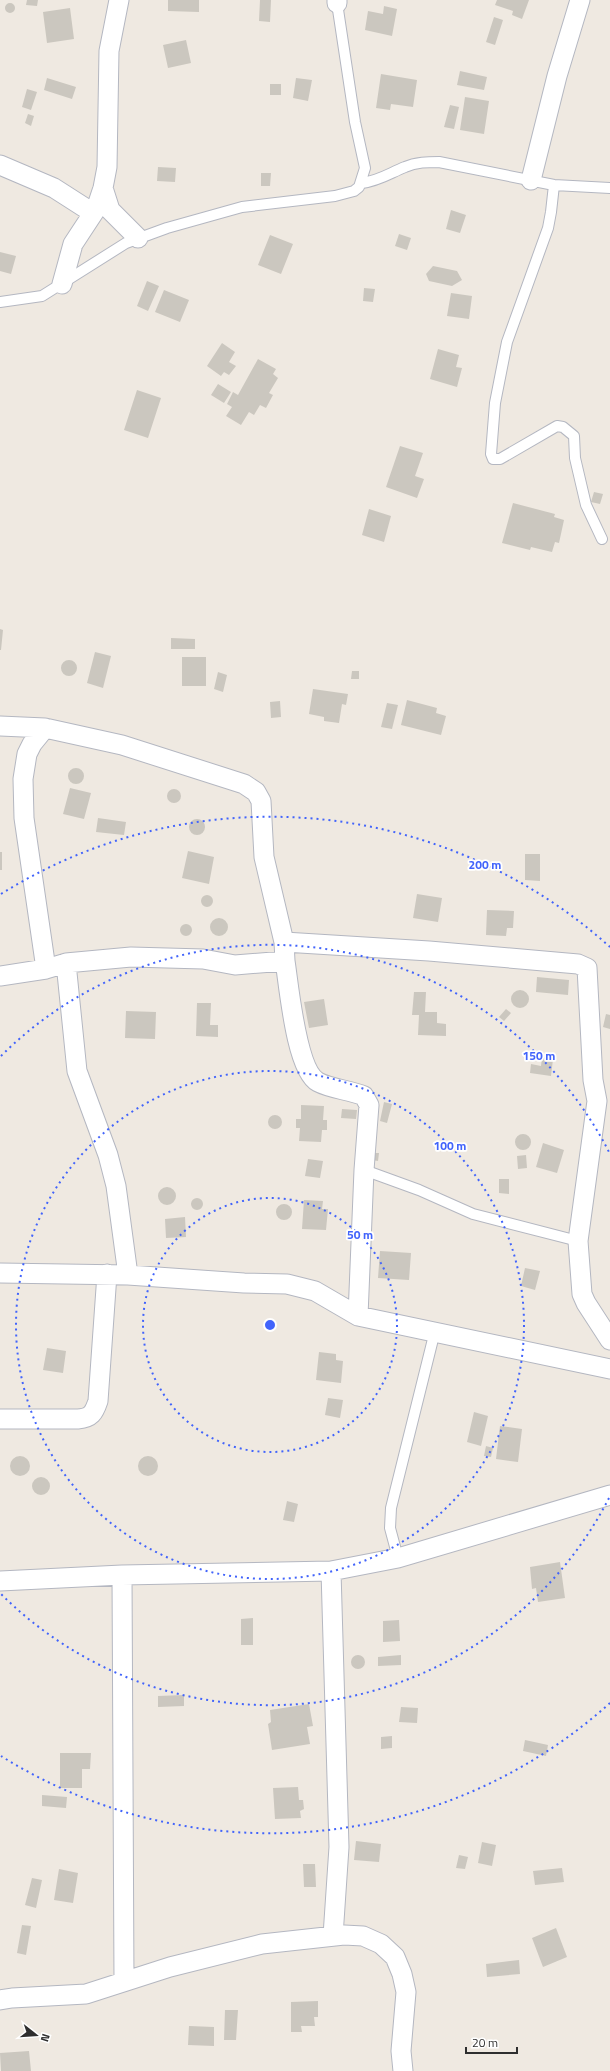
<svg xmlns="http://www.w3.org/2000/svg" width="610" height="2071" viewBox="0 0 610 2071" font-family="'Titillium Web',sans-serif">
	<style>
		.building { fill: #cbc7bf }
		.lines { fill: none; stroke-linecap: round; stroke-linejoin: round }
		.lane-casing { stroke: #b4b7c1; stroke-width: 12 }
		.street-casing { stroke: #b4b7c1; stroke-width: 21 }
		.lane { stroke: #fff; stroke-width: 10 }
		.street { stroke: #fff; stroke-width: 19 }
		.ring { fill: none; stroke: #4264fb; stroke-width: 2; stroke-dasharray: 2 4 }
		.centre { fill: #4264fb; stroke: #fff; stroke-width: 2 }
		.ring-label { font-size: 12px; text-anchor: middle; font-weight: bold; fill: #4264fb; stroke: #fff; stroke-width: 3.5; stroke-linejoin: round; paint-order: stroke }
	</style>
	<rect width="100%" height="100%" fill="#efe9e1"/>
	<path class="building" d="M27 0H38L37 6 26 5Z
		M168 0H199V12L168 11Z
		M260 0H271L270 22 259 21Z
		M497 0H529L522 19 512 15 513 11 495 5Z
		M5 8a5 5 0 1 1 10 0a5 5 0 1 1-10 0Z
		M384 6 397 9 392 36 365 30 368 11 383 14Z
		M70 8 74 39 47 43 43 12Z
		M494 17 503 20 495 45 486 42Z
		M186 40 191 63 168 68 163 45Z
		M460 71 487 77 484 90 457 85Z
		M381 74 417 80 413 107 391 104 390 110 376 108Z
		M47 78 76 87 72 99 44 90Z
		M296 78 312 80 308 101 293 98Z
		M270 84H281V95H270Z
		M27 89 37 92 31 110 22 107Z
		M465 97 489 101 484 134 460 130Z
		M450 105 459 107 454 129 444 127Z
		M28 114 34 116 31 126 25 123Z
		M158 167 176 168 175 182 157 181Z
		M261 173H271L270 186H261Z
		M451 210 466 215 460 233 446 229Z
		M399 234 411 238 407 250 395 246Z
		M270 235 293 244 281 274 258 265Z
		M0 252 16 256 11 274 0 271Z
		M433 266 457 271 462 280 452 286 429 281 426 274Z
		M147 281 159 286 148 311 137 306Z
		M364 288 375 289 373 302 363 301Z
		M164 290 189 300 180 322 155 312Z
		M451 293 472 296 469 319 447 316Z
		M222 343 235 352 229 362 236 366 229 375 224 372 221 376 207 366Z
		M438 349 459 355 456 367 462 368 457 387 430 379Z
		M258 359 276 369 273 374 278 378 269 393 273 395 266 408 260 405 254 415 249 412 241 425 226 416 232 407 227 404 233 392 238 395Z
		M218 384 231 392 224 403 211 395Z
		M137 390 161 398 148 438 124 430Z
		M400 446 423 453 415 476 424 479 417 498 386 487Z
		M594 492 603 494 600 504 591 502Z
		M513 503 555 514 554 517 564 520 559 543 555 542 552 552 531 547 530 550 502 543Z
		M369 509 391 516 384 542 362 535Z
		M0 629 3 630 1 650H0Z
		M171 638 195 639V649H171Z
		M95 652 111 656 103 688 87 683Z
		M182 657H206V686H182Z
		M61 668a8 8 0 1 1 16 0a8 8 0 1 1-16 0Z
		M352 671H359V679H351Z
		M218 672 227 675 223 692 214 689Z
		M313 689 348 694 346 705 342 704 339 723 324 721V717L309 714Z
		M407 700 437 708 436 713 446 716 441 735 401 725Z
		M280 701 281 717 271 718 270 702Z
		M387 703 398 705 392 729 381 727Z
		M68 776a8 8 0 1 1 16 0a8 8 0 1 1-16 0Z
		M70 788 91 793 84 819 63 814Z
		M167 796a7 7 0 1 1 14 0a7 7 0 1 1-14 0Z
		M98 818 126 822 124 835 96 832Z
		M189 827a8 8 0 1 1 16 0a8 8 0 1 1-16 0Z
		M188 851 214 857 209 884 182 878Z
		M0 852H2V870H0Z
		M525 854H540V881L525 880Z
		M417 894 442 898 438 922 413 918Z
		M201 901a6 6 0 1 1 12 0a6 6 0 1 1-12 0Z
		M487 910 514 911 513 928H507L506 936 486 935Z
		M210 927a9 9 0 1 1 18 0a9 9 0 1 1-18 0Z
		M180 930a6 6 0 1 1 12 0a6 6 0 1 1-12 0Z
		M537 977 569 980 568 995 536 992Z
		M511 999a9 9 0 1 1 18 0a9 9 0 1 1-18 0Z
		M414 992H426L425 1012H437V1023L446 1024V1036L418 1035 419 1015H412Z
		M324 999 328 1025 309 1028 304 1002Z
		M197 1003H211L210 1025H218V1037L196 1036Z
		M506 1009 511 1013 504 1021 499 1017Z
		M126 1011 156 1012 155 1039 125 1038Z
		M606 1014 610 1015V1029L603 1027Z
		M542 1057 553 1059 551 1076 530 1073 531 1064 541 1066Z
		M384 1102 392 1104 387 1123 380 1121Z
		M301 1105 324 1106 323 1120H327V1130H322L321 1142 299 1141 300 1128H296V1119H301Z
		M342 1109 357 1110 356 1119 341 1118Z
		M268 1122a7 7 0 1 1 14 0a7 7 0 1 1-14 0Z
		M515 1142a8 8 0 1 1 16 0a8 8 0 1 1-16 0Z
		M543 1143 564 1150 557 1173 536 1167Z
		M372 1153H379L378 1161 372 1160Z
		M526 1155 527 1168 518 1169 517 1156Z
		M308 1159 323 1161 320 1178 305 1176Z
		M499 1179H509V1194L499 1193Z
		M158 1196a9 9 0 1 1 18 0a9 9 0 1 1-18 0Z
		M191 1204a6 6 0 1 1 12 0a6 6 0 1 1-12 0Z
		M304 1200 323 1201 322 1209H328L326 1230 302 1229Z
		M276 1212a8 8 0 1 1 16 0a8 8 0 1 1-16 0Z
		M185 1217 186 1237 166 1238 165 1219Z
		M380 1251 411 1253 409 1280 378 1278Z
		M525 1268 540 1271 535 1290 521 1286Z
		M47 1348 66 1351 63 1373 43 1370Z
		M319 1352 336 1354V1360L343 1361 341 1383 316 1380Z
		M328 1398 343 1400 340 1418 325 1415Z
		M474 1412 488 1416 481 1446 467 1442Z
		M500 1426 522 1429 518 1462 496 1459Z
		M486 1446 493 1448 491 1457 484 1456Z
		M10 1466a10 10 0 1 1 20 0a10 10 0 1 1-20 0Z
		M138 1466a10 10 0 1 1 20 0a10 10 0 1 1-20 0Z
		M32 1486a9 9 0 1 1 18 0a9 9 0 1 1-18 0Z
		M287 1501 298 1504 294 1522 283 1520Z
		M560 1562 565 1598 538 1602 536 1588 532 1589 530 1567Z
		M253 1618V1645H241V1619Z
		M399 1620 400 1641 383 1642V1621Z
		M351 1662a7 7 0 1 1 14 0a7 7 0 1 1-14 0Z
		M401 1655V1665L378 1666V1657Z
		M184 1695V1706L158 1707V1696Z
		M309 1704 313 1726 307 1727 310 1744 272 1750 268 1724 271 1722 270 1710Z
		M401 1707 418 1708 417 1723 399 1722Z
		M392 1736V1748L381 1749V1737Z
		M525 1740 548 1745 546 1756 523 1751Z
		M60 1753H91L90 1769H82V1788H60Z
		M298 1787 299 1800H303L304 1809 300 1811 301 1818 275 1819 273 1788Z
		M42 1795 67 1797 66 1808 42 1806Z
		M356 1841 381 1844 379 1862 354 1860Z
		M482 1842 496 1845 492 1866 478 1863Z
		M459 1855 468 1857 465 1869 456 1868Z
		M303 1864H315L316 1887H304Z
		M562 1868 564 1882 535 1885 533 1871Z
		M59 1869 78 1873 73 1903 54 1900Z
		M32 1878 42 1880 36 1908 25 1905Z
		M22 1925 31 1926 26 1955 17 1953Z
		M556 1928 567 1957 543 1967 532 1938Z
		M519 1960 520 1974 487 1977 486 1964Z
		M318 2001V2017H314L315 2026H301L302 2032H291V2002Z
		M225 2010H238L236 2040H224Z
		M189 2026 214 2027V2046L188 2045Z
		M29 2051 31 2071H1L0 2053Z"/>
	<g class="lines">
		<defs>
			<path id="lane" d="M362 183C379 181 390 173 405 167 416 162 428 162 439 162L554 185 610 188
				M554 185 551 212 548 228 507 342 495 403 491 454 493 459H500L557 426 563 427 574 436 575 458 586 505 602 539
				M0 302 42 296 126 243 167 228 242 207 335 196 354 191 359 187 365 168 355 122 337 3
				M364 1170 419 1190 473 1214 578 1241
				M398 1558 390 1528 391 1508 435 1331"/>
			<path id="street" d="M337 0V3
				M0 165 54 188 93 213
				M531 180 557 76 580 0
				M103 188 110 210 138 238
				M62 284 73 244 96 209 103 188 107 167 109 51 119 0
				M0 726 45 728 122 745 244 784 256 792 261 801 264 857 284 942 285 961 235 965 203 959 131 957 66 963 46 969 0 976
				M45 728 32 744 27 754 23 779 24 818 46 969
				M284 942 429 951 578 964 587 968 593 1080 597 1101 578 1241 582 1294 586 1303 610 1340
				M285 961C289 986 296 1070 318 1082 331 1089 350 1090 364 1096L369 1105 364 1170 358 1316
				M66 963 77 1071 108 1155 116 1186 128 1275
				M0 1273 128 1275 244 1283 287 1284 315 1291 358 1316 610 1369
				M0 1419H78C91 1418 94 1413 98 1401L107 1274
				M331 1571 339 1847 333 1936
				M122 1575 124 1981
				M0 1581 122 1575 331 1571 398 1558 610 1495
				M0 2000 12 1998 86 1994 170 1967 262 1944 344 1935 363 1936 381 1944 395 1957 402 1974 406 1992 401 2051 403 2071"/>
		</defs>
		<use href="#lane" class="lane-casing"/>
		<use href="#street" class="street-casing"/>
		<use href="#lane" class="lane"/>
		<use href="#street" class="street"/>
	</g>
	<g class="ring">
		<circle cx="270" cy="1325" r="127"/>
		<circle cx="270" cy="1325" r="254"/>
		<path d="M609 1498A381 381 0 0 1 1 1594M1 1056A381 381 0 0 1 609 1152"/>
		<path d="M610 1703A508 508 0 0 1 1 1756M1 894A508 508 0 0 1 610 947"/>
	</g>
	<circle cx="270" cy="1325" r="6" class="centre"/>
	<g class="ring-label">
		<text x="485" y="869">200 m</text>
		<text x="539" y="1060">150 m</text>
		<text x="450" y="1150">100 m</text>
		<text x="360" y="1239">50 m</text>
	</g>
	<g transform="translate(36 2035) rotate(107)" stroke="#ffffff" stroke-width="3" paint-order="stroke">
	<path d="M0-3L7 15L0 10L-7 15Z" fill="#2e2e2e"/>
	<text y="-6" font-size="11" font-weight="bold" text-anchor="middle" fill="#2e2e2e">N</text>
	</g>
	<path d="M466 2047v6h51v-6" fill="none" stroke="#2e2e2e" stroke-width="2"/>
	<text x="472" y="2047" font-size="12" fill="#2e2e2e" stroke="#ffffff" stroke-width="3" paint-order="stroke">20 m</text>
</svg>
